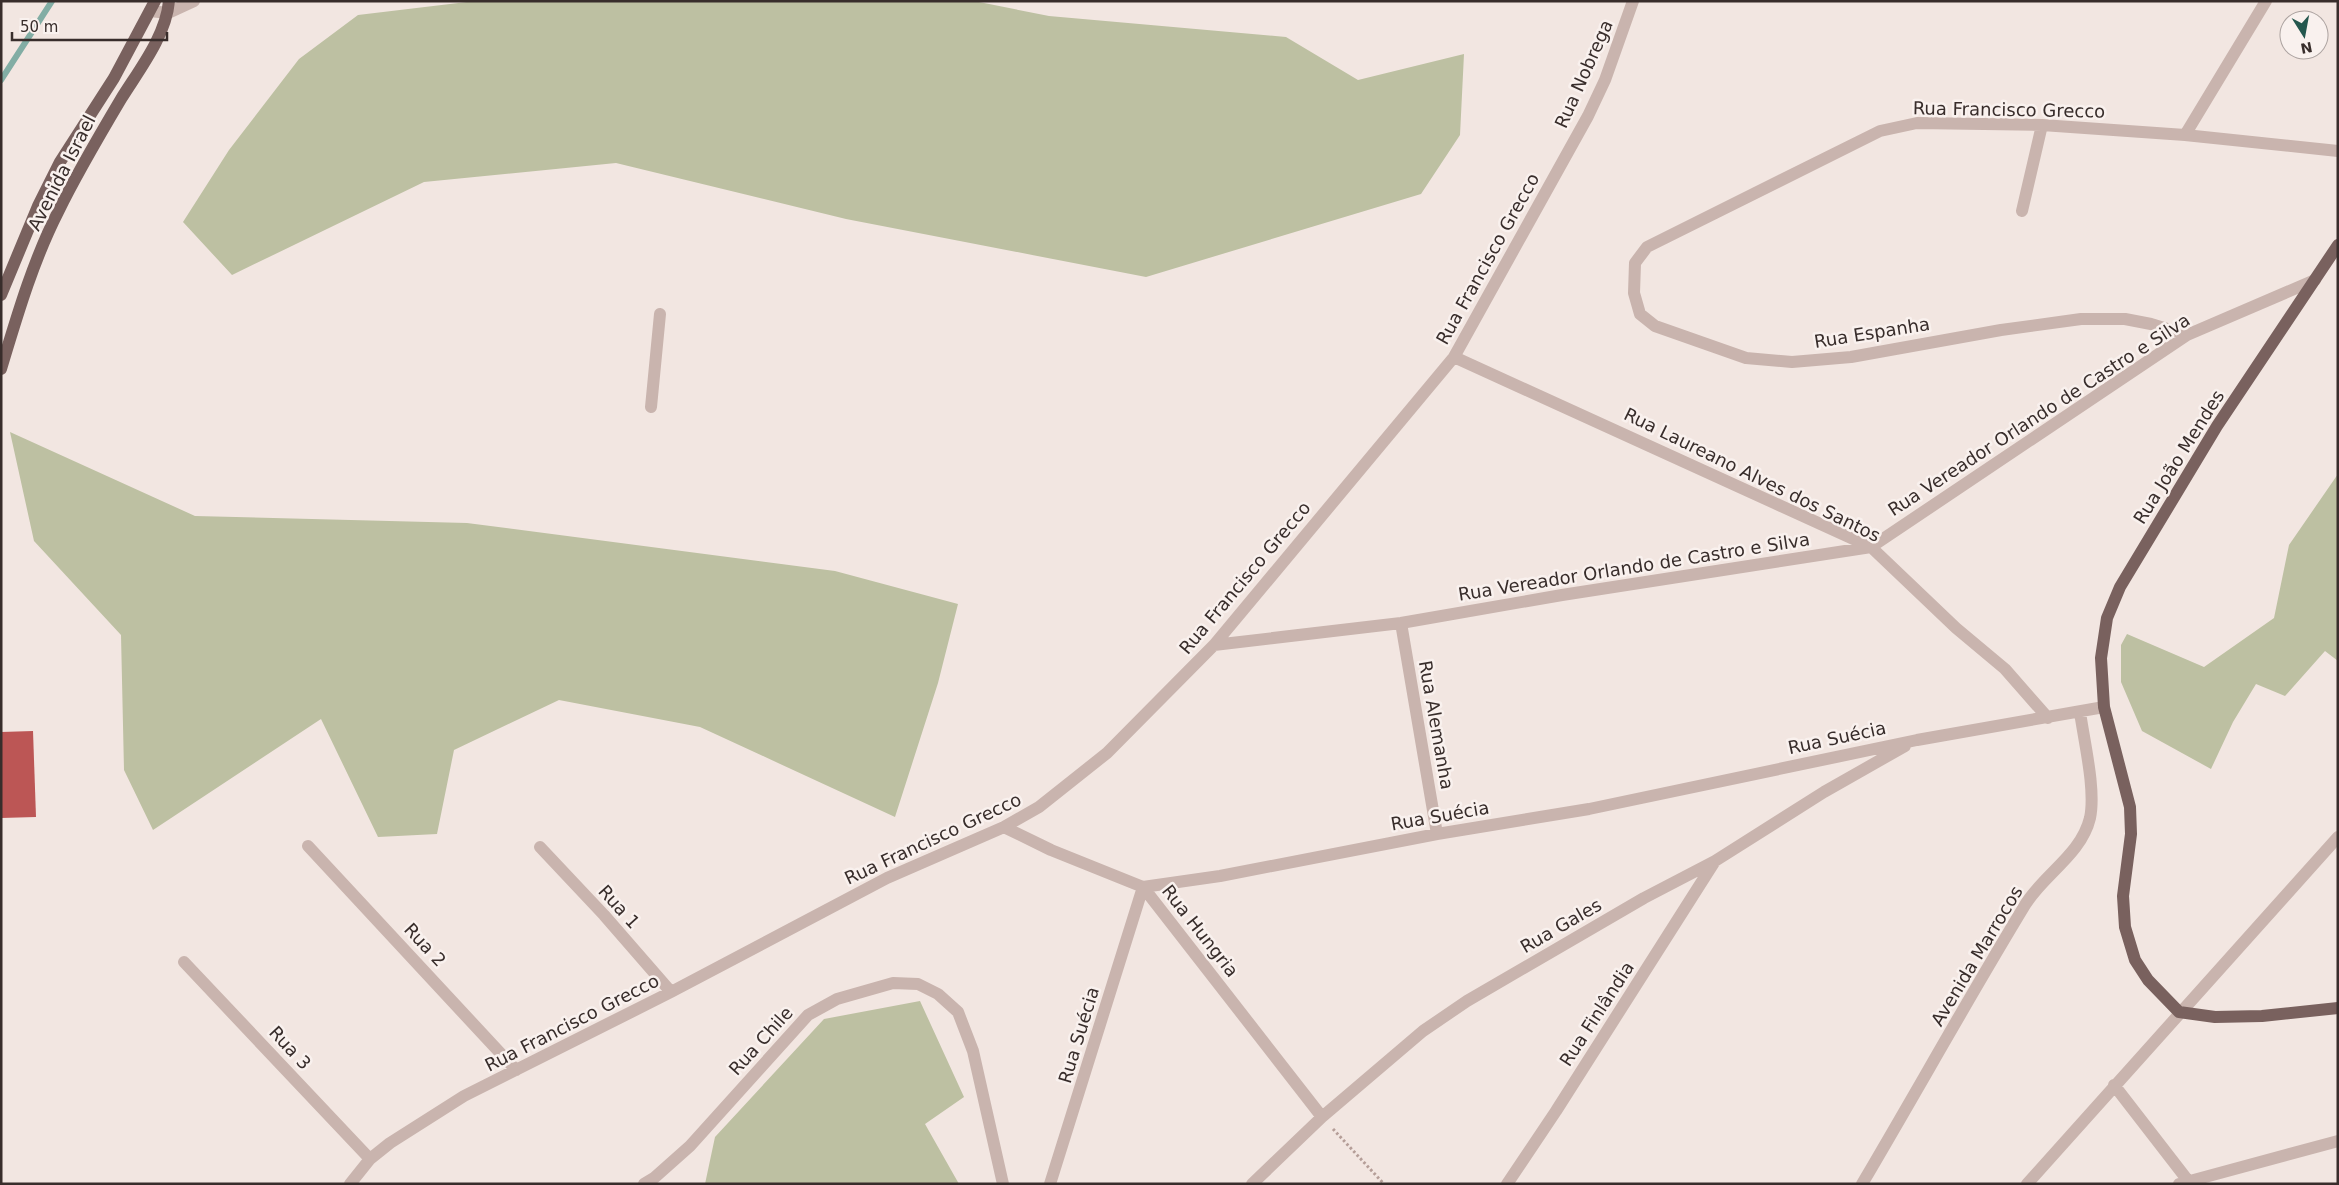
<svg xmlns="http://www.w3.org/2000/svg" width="2339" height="1185" viewBox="0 0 2339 1185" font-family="'DejaVu Sans',sans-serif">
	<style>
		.green { fill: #bdc0a2 }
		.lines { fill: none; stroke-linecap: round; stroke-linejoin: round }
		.stream { stroke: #82ada4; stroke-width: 6 }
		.building { fill: #bc5655 }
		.path { stroke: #b59e98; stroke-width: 3; stroke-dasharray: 2.5 2.5; stroke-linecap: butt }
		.minor { stroke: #c9b4ae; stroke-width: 12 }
		.major { stroke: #79615e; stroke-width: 12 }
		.labels { text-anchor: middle; stroke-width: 5; stroke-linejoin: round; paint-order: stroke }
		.street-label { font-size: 18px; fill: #382d2b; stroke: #f9f1ee }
	</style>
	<rect width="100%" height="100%" fill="#f2e6e1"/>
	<path class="green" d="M475 1H974L1049 16 1286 37 1358 80 1464 54 1460 135 1421 194 1146 277 846 219 616 163 424 182 232 275 183 222 229 150 299 59 358 15Z
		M10 432 195 516 467 523 835 571 958 604 938 683 895 817 700 727 559 700 454 750 437 834 378 837 321 719 153 830 124 770 121 635 34 541Z
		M2338 474V661L2325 651 2285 696 2256 684 2233 722 2211 769 2142 731 2121 682V645L2127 634 2204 667 2274 618 2289 545Z
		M920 1001 964 1097 925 1124 959 1184H705L715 1137 824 1019Z"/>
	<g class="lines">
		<path class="stream" d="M1 80 52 1"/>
	</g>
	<path class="building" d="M33 731 36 817 1 818V732Z"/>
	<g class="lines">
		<path class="path" d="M1333 1129 1384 1184"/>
		<path class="minor" d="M150 11 168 13 194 1
			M2185 135 2266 1
			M2022 211 2042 125
			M2187 335 2151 324 2125 319H2081L2001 330 1851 357 1792 362 1746 358 1655 326 1640 314 1634 293 1635 263 1647 247 1880 131 1917 123 2042 125 2185 135 2338 151
			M1454 357 1871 547 1956 628 2005 669 2048 718
			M651 407 660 314
			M1401 623 1437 834
			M1214 645 1401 623 1562 595 1871 547 2187 335 2315 280
			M1004 827 1051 850 1143 887 1322 1117
			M308 846 516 1070
			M540 847 604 915 671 992
			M1143 887 1220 876 1437 834 1589 809 1917 740 2104 707
			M184 962 370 1159
			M2114 1085 2189 1182
			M350 1184 370 1159 390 1143 464 1096 671 992 887 878 1004 827 1039 807 1107 753 1214 645 1454 357 1588 116 1605 80 1633 1
			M644 1184 654 1178 690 1146 808 1015 837 999 893 983 918 984 938 994 958 1012 973 1051 1003 1184
			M1050 1184 1143 887
			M1252 1184 1322 1117 1423 1031 1467 1001 1644 898 1715 861 1824 792 1905 746
			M1507 1184 1556 1111 1715 861
			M1862 1184C1917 1091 1969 997 2025 905 2044 874 2081 855 2090 818 2096 790 2084 741 2080 712
			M2027 1184 2338 837
			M2179 1184 2338 1141"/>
		<path class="major" d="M2338 245 2217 426 2120 587 2107 618 2101 658 2104 707 2130 807 2131 834 2123 896 2125 927 2135 960 2148 980 2179 1012 2215 1017 2262 1016 2338 1008
			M1 295 38 206 60 162 114 78 155 1
			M1 369C17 316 33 261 58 212 77 173 99 136 121 99 139 70 166 36 169 1"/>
	</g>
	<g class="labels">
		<g class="street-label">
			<text transform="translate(1584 74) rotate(-66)" y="6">Rua Nobrega</text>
			<text transform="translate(2009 110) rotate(1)" y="6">Rua Francisco Grecco</text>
			<text transform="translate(62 173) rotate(-63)" y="6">Avenida Israel</text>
			<text transform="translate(1488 259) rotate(-61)" y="6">Rua Francisco Grecco</text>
			<text transform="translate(1872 333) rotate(-9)" y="6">Rua Espanha</text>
			<text transform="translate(2039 415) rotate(-33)" y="6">Rua Vereador Orlando de Castro e Silva</text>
			<text transform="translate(2179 457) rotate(-58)" y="6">Rua João Mendes</text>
			<text transform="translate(1752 475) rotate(26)" y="6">Rua Laureano Alves dos Santos</text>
			<text transform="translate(1634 567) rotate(-9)" y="6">Rua Vereador Orlando de Castro e Silva</text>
			<text transform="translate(1245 578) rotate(-50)" y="6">Rua Francisco Grecco</text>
			<text transform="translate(1436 725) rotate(80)" y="6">Rua Alemanha</text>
			<text transform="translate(1837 738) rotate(-12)" y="6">Rua Suécia</text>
			<text transform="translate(1440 816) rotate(-10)" y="6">Rua Suécia</text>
			<text transform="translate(933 839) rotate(-25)" y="6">Rua Francisco Grecco</text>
			<text transform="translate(619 907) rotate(48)" y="6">Rua 1</text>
			<text transform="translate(1561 926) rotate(-30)" y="6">Rua Gales</text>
			<text transform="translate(1200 931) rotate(52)" y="6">Rua Hungria</text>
			<text transform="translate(425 945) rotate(47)" y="6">Rua 2</text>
			<text transform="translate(1977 956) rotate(-59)" y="6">Avenida Marrocos</text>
			<text transform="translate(1597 1014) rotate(-57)" y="6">Rua Finlândia</text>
			<text transform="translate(572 1023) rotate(-27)" y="6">Rua Francisco Grecco</text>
			<text transform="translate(1079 1035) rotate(-73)" y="6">Rua Suécia</text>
			<text transform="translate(761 1041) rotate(-48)" y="6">Rua Chile</text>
			<text transform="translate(290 1048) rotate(47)" y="6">Rua 3</text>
		</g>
	</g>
	<rect width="2339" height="1185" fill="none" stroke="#382d2b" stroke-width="5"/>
	<g transform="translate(2304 35) rotate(169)"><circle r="24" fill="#f9f1ee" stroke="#aca3a0"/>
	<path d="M0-4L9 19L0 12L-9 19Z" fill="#24574e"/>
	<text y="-8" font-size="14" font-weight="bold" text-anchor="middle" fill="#382d2b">N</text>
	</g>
	<path d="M12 32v8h155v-8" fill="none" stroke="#382d2b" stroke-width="2.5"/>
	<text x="20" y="32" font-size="15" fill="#382d2b" stroke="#f9f1ee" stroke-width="4" paint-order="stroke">50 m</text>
</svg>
